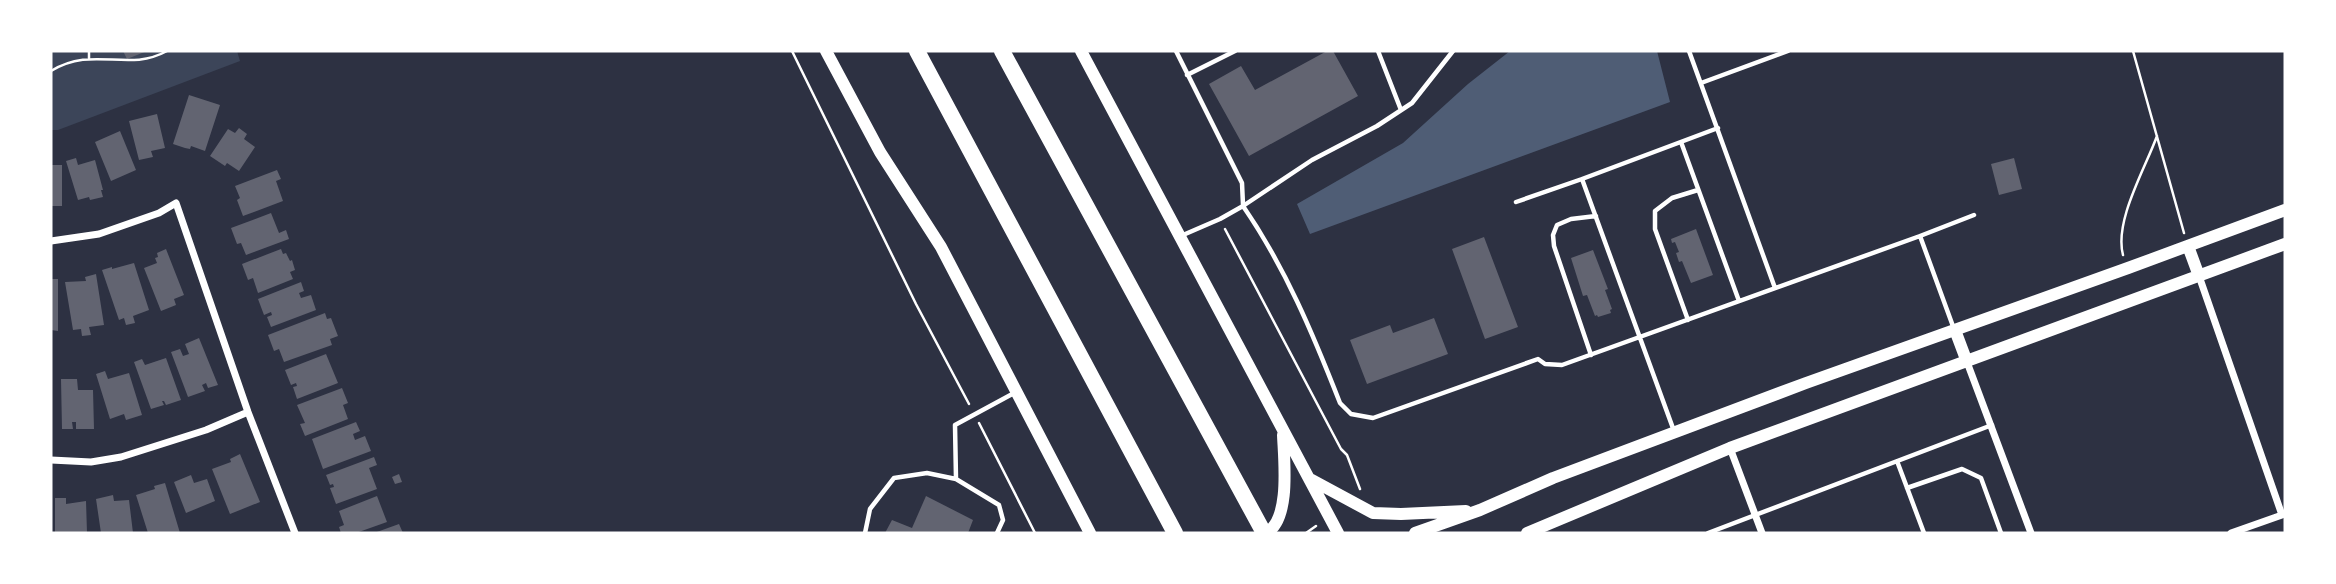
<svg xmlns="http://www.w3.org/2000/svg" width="2336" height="584" viewBox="0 0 2336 584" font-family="Roboto,sans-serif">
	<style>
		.green { fill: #3c4559 }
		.water { fill: #4f5d75 }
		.building { fill: #626471 }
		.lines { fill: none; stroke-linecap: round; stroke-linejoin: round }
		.path { stroke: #fff; stroke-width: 2.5 }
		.service { stroke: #fff; stroke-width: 4.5 }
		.minor { stroke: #fff; stroke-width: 7 }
		.secondary { stroke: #fff; stroke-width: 12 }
		.motorway { stroke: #fff; stroke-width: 16 }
	</style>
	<rect width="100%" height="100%" fill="#2d3142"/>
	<path class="green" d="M51 51H237L240 61 58 130H51Z"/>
	<path class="water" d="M1510 51H1657L1670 102 1310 234 1297 204 1403 143 1468 84Z"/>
	<path class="building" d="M123 51H147L127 59Z
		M1327 51H1333L1358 96 1249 156 1209 84 1241 66 1255 90Z
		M189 95 220 105 205 151 191 146 190 149 185 148 173 144Z
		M157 114 165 148 151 151 153 157 139 160 129 121Z
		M239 128 247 134 244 139 255 147 239 171 227 163 225 166 210 156 228 129 235 133Z
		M120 131 136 170 111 181 95 142Z
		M76 158 78 165 95 160 103 190H101L103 197 90 200 89 197 78 200 66 161Z
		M2014 158 2022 189 1999 195 1991 164Z
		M51 165H62V206H51Z
		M277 170 281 179 276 181 283 201 243 216 237 200 240 198 235 186Z
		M271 213 279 233 286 230 289 239 246 255 241 243 237 244 231 228Z
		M1696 229 1713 275 1691 283 1682 261 1679 262 1676 253 1679 252 1675 242 1672 243 1671 239Z
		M1484 237 1518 327 1485 339 1452 249Z
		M166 249 184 295 174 299 176 305 161 311 144 268 157 263 155 258 158 257 157 253Z
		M281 249 283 254 286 253 290 261 292 260 295 270 290 272 293 279 258 293 253 278 248 280 242 264Z
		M1593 250 1608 289 1605 290 1612 309 1610 310 1611 313 1598 317 1597 315 1595 316 1587 295 1583 296 1571 258Z
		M134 263 149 310 133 316 135 323 126 325 124 318 119 320 102 270 112 267V269Z
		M96 274 104 325 89 327 91 335 82 336 81 329 73 330 65 282 86 281 85 277Z
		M51 279H58V331L51 330Z
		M301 282 304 291 299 293 301 298 311 295 316 310 271 327 267 317 272 315 271 312 264 315 258 299Z
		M325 313 327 319 331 318 338 336 330 339 332 345 284 362 279 349 274 351 268 335Z
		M1434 318 1448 354 1367 384 1350 340 1390 325 1393 333Z
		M199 338 218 385 208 388 206 383 202 385 205 391 188 397 171 352 180 349 183 356 189 354 185 344Z
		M326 354 338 383 297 399 293 387 297 386 296 383 291 385 285 370Z
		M166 358 181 400 166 405 164 401H162L164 405 151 409 134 362 142 359 145 365Z
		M105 371 108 379 129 373 142 415 126 420 124 414 110 419 96 374Z
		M61 379H77L78 390H93L94 429H76V422H72L73 429H62Z
		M342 388 348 403 343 405 348 419 305 436 300 424 305 423 297 405Z
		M356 422 360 431 353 434 355 440 365 436 371 451 323 469 312 439Z
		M240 454 260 502 230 514 212 469 231 462 230 459Z
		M374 457 377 465 369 468 377 489 336 504 330 488 334 487 333 484 330 485 326 475Z
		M399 474 402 482 395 484 392 477Z
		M191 475 194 483 207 479 215 501 186 513 174 482Z
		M165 483 180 533H148L136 495 155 489 154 486Z
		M113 495 114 501 129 500 133 533H101L96 499Z
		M377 496 387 522 356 533H341L339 527 344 525 339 511Z
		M926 496 973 520 968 533H885L892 520 912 528Z
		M55 498H66V504L86 501 87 533H55Z
		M399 524 403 533H374Z"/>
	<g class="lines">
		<path class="path" d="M89 51V58
			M792 51 916 304 969 404
			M2133 51 2184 233
			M51 71C94 45 127 73 167 51
			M1225 229 1341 449 1347 455 1360 489
			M2123 255C2114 221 2145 169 2157 136
			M979 423 1035 533
			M1306 533 1316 526"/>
		<path class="service" d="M1176 51 1242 183 1243 205
			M1378 51 1401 110
			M1689 51 1775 288
			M1187 75 1235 51
			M1701 83 1788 51
			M1681 142 1739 301
			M1582 179 1718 128
			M1516 202 1582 179 1674 431
			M1243 206 1312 160 1377 126 1412 103 1453 51
			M1183 235 1220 219 1243 206C1285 267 1313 334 1340 403L1351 414 1373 418 1538 359 1545 364 1562 365 1920 236 1954 329
			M1920 236 1974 215
			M1688 320 1655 229V211L1672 198 1698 190
			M1591 355 1554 246 1553 235 1557 225 1571 219 1596 216
			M1897 461 1924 533
			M1907 488 1962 469 1981 478 2001 533
			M865 533 870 509 894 478 927 473 956 479
			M997 533 1003 520 999 505 956 479 955 425 1016 392
			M1708 533 1992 425"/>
		<path class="minor" d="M51 241 99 234 159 213 176 203 248 412 295 533
			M2199 276 2282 515 2231 533
			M1967 362 2031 533
			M1730 448 1762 533
			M51 460 91 462 121 457 206 430 248 412"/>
		<path class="secondary" d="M826 51 880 152 941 247 1090 533
			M1081 51 1338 533
			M2188 246 2199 276
			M1955 330 1967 362
			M1310 479 1373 513 1401 514 1466 511
			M1266 533C1291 520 1284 460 1283 435
			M1415 533 1480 510 1553 478 1806 383 2128 268 2285 210
			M1527 533 1730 448 2285 244"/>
		<path class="motorway" d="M917 51 1175 533
			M1002 51 1264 533"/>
	</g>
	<rect width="2336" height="584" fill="none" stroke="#ffffff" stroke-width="105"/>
</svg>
